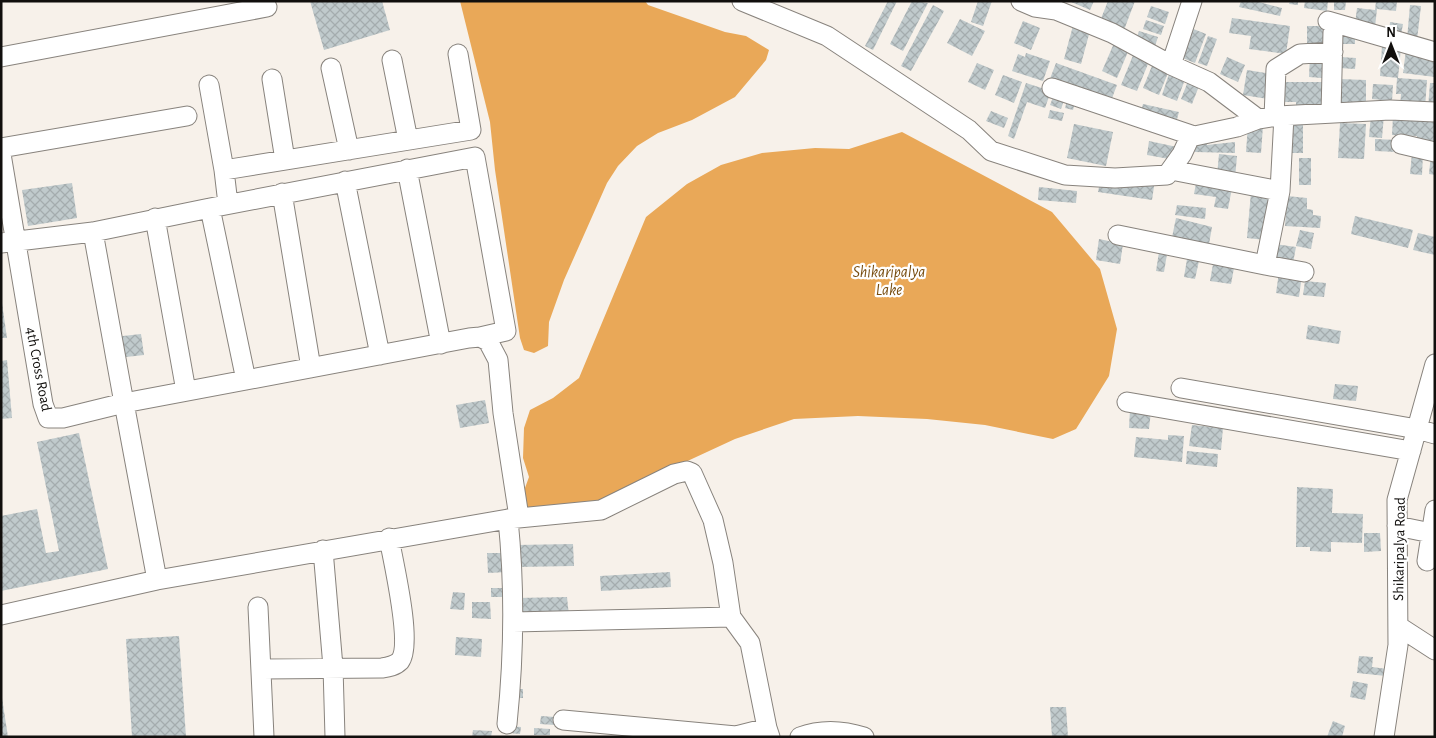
<svg xmlns="http://www.w3.org/2000/svg" width="1436" height="738" viewBox="0 0 1436 738" font-family="'Alegreya Sans',sans-serif">
	<style>
		.water { fill: #e9a858 }
		.building { fill: url(#building-cross-hatch) }
		.lines { fill: none; stroke-linecap: round; stroke-linejoin: round }
		.minor-casing { stroke: #88837d; stroke-width: 21 }
		.minor { stroke: #fff; stroke-width: 19 }
		.labels { text-anchor: middle; stroke-width: 4.5; stroke-linejoin: round; paint-order: stroke }
		.street-label { font-size: 15px; fill: #110f0d; stroke: #fff }
		.water-label { font-size: 16px; font-style: italic; fill: #784d10; stroke: #fff }
	</style>
	<defs>
		<pattern id="building-cross-hatch" width="8" height="8" patternUnits="userSpaceOnUse" patternTransform="scale(1.25)"><rect width="8" height="8" fill="#c0cacc"/><path d="M0 0l8 8M0 8l8-8" fill="none" stroke="#a4acae"/></pattern>
	</defs>
	<rect width="100%" height="100%" fill="#f7f1ea"/>
	<path class="water" d="M460 1H645L648 5 725 32 746 36 769 50 766 60 735 97 692 120 658 133 637 146 618 166 607 183 564 280 549 322 548 346 534 353 524 350 520 338 495 170 490 122Z
		M902 132 1052 212 1100 269 1117 329 1109 376 1076 429 1053 439 985 425 927 419 858 416 794 419 735 439 599 502 578 507H518L529 477 523 458 524 428 530 410 553 398 579 378 646 217 687 184 721 165 762 153 815 148 849 149Z"/>
	<path class="building" d="M310 1H382L390 30 324 50Z
		M888 1H897L873 50 865 46Z
		M912 1 928 3 903 51 890 44Z
		M978 1H992L983 26 971 22Z
		M1069 1H1094L1090 10Z
		M1108 1H1135L1124 30 1100 21Z
		M1241 1H1255L1282 8 1280 16 1239 7Z
		M1290 1H1298V5L1289 4Z
		M1305 1H1328L1327 11 1304 8Z
		M1334 1H1346L1345 10H1334Z
		M1376 1H1397L1396 11 1377 9 1375 27 1355 24 1357 8 1375 10Z
		M933 5 944 11 911 71 901 66Z
		M1410 5 1421 6 1417 40 1407 39Z
		M1151 6 1169 12 1165 24 1147 17Z
		M1232 18 1290 26 1286 54 1249 49 1251 36 1229 33Z
		M960 19 985 31 972 56 947 43Z
		M1146 20 1164 26 1161 35 1143 29Z
		M1023 21 1040 28 1031 50 1014 43Z
		M1074 22 1091 27 1081 64 1064 59Z
		M1390 22 1403 24 1401 35 1389 33Z
		M1307 26H1345L1355 30V44H1307Z
		M1191 28 1206 34 1195 63 1180 57Z
		M1139 31 1158 37 1154 49 1135 43Z
		M1208 36 1217 39 1207 66 1198 63Z
		M1115 41 1130 47 1117 78 1102 71Z
		M1382 46 1401 48 1398 78 1380 76Z
		M1406 50 1435 59V77L1403 73Z
		M1026 53 1050 61 1043 81 1012 71 1018 54 1025 57Z
		M1134 53 1150 59 1137 91 1121 85Z
		M1310 54 1336 56 1334 79 1309 77Z
		M1227 57 1245 65 1238 82 1220 74Z
		M1340 57 1356 58 1355 69 1339 68Z
		M1154 61 1170 68 1159 95 1143 88Z
		M977 63 994 70 985 90 968 82Z
		M1056 63 1117 85 1109 106 1048 84Z
		M1171 68 1187 74 1177 101 1162 95Z
		M1247 70 1272 74 1268 99 1243 95Z
		M1003 75 1022 82 1014 103 995 95Z
		M1190 76 1201 81 1192 104 1181 99Z
		M1397 78 1427 80 1425 108 1400 107 1401 94H1396Z
		M1339 79 1366 80V103L1338 102Z
		M1281 82H1328V107H1296V102H1281Z
		M1026 83 1051 91 1045 108 1027 102 1014 139 1008 136Z
		M1430 83H1435V109L1428 108Z
		M1373 84 1393 85 1392 101 1372 99Z
		M1055 92 1066 95 1061 109 1050 105Z
		M1068 97 1076 99 1073 110 1065 108Z
		M1143 104 1179 112 1176 123 1140 114Z
		M1050 110 1064 113 1062 121 1048 118Z
		M991 111 1008 118 1004 128 986 121Z
		M1371 114 1384 115 1382 138 1369 137Z
		M1393 116 1435 118V143L1417 142V136L1392 135Z
		M1287 123H1303V153H1287Z
		M1340 123 1366 124 1364 159 1338 158Z
		M1074 124 1113 132 1106 166 1067 158Z
		M1248 125 1263 126 1261 153 1246 152Z
		M1375 139 1397 140V152L1375 151Z
		M1149 141 1177 147 1175 160 1147 155Z
		M1195 141 1207 142V145L1235 142V153L1195 152Z
		M1412 153 1423 154 1422 175 1410 174Z
		M1219 154 1237 156 1235 178 1217 176Z
		M1431 154H1435V175L1429 174Z
		M1299 158H1311V185H1299Z
		M1101 178 1155 180 1152 200 1098 192Z
		M72 183 77 218 28 226 22 190Z
		M1196 183 1232 188 1228 209 1214 207 1216 197 1194 194Z
		M1039 187 1077 191 1076 203 1038 200Z
		M1251 192 1270 194 1265 240 1247 238Z
		M1287 196 1307 198V209L1313 210V215L1321 216 1320 228 1285 226Z
		M1177 205 1206 208 1205 219 1175 215Z
		M1355 216 1413 230 1408 248 1351 234Z
		M1176 218 1212 227 1208 250 1171 242Z
		M1300 230 1314 233 1311 249 1296 246Z
		M1418 233 1435 237V255L1413 250Z
		M1099 239 1123 244 1120 264 1096 260Z
		M1275 244 1296 247 1293 263 1273 260Z
		M1159 252 1167 254 1164 272 1156 271Z
		M1187 259 1199 261 1195 279 1184 277Z
		M1213 264 1234 268 1231 284 1210 281Z
		M1279 272 1302 275 1299 297 1276 293Z
		M1305 281 1326 283 1324 297 1303 295Z
		M1 296 7 338H1Z
		M1308 325 1341 331 1339 344 1306 339Z
		M141 334 144 355 117 358 114 337Z
		M7 360 12 418 1 419V361Z
		M1335 384 1358 386 1356 401 1333 399Z
		M485 400 489 423 460 428 456 405Z
		M1130 409 1151 411 1149 429 1129 428Z
		M1192 425 1223 428 1221 450 1189 446Z
		M79 433 108 569 1 591V516L37 509 46 553 59 551 37 442Z
		M1168 435 1184 436 1182 462 1134 457 1136 437 1168 440Z
		M1187 451 1218 454 1217 467 1186 464Z
		M1297 487 1333 489 1332 513 1363 514 1362 543 1331 542V552L1310 551V547H1296Z
		M1364 533H1380L1381 551 1364 552Z
		M573 544 574 566 517 567 516 545Z
		M487 553H507L508 572 488 573Z
		M670 572 671 587 601 591 600 576Z
		M491 588H508V597H491Z
		M453 592 465 593 464 610 450 609Z
		M567 597 569 616 517 615 516 598Z
		M472 602H490L491 619 472 618Z
		M179 636 186 737H132L126 639Z
		M456 637 482 639 481 657 455 655Z
		M1359 656 1373 657 1372 667 1387 669 1386 676 1357 673Z
		M1353 681 1368 684 1365 700 1350 697Z
		M513 689H523V698H513Z
		M1 698H2L8 737H1Z
		M1050 707H1066L1068 737H1052Z
		M541 716 555 717 554 725 540 724Z
		M1333 721 1345 726 1342 737H1327Z
		M509 726 521 727 520 734 509 733Z
		M534 728 550 729V735H534Z
		M473 730 492 731 491 737H472Z"/>
	<g class="lines">
		<defs>
			<path id="minor" d="M742 1 827 36 969 130 991 151 1065 175 1115 178 1167 175 1182 154 1190 137 1237 127 1258 119 1278 116 1390 110 1435 112
				M1021 1 1035 7 1056 10 1112 33 1171 65 1209 82 1258 119
				M1328 21 1435 52
				M1 57 267 7
				M392 60 408 140
				M1171 65 1192 1
				M331 68 349 150
				M272 79 285 160
				M209 85 224 170
				M1052 88 1194 136
				M1331 113 1333 32
				M1274 117 1276 69 1300 54 1333 52
				M1401 144 1435 152
				M1 148 187 116
				M1 154 43 404 48 418H63L124 403 157 580
				M407 169 441 344
				M1171 170 1280 191
				M345 181 380 355
				M282 193 311 368
				M228 204 224 170 471 130 458 54
				M155 218 186 391
				M93 232 124 403 469 338 480 337 488 341 498 360 503 413 519 517
				M1118 235 1265 265 1280 191 1284 116
				M1 243 93 232 210 208
				M1265 265 1304 272
				M246 380 210 208 475 157 506 331 480 337
				M1181 388 1417 429 1435 434
				M1127 402 1411 451
				M508 519 601 510 674 474 687 471 692 473 713 520 723 563 731 617 750 643 767 728 770 737
				M1397 526 1431 533
				M323 550 333 667 335 737
				M1427 561 1435 510
				M258 607 264 737
				M1 615 157 580 508 519C515 588 514 656 507 724
				M513 622 731 617
				M1398 626 1435 650
				M262 669 382 668C389 667 395 666 400 661 413 644 393 561 389 538
				M563 720 736 736 767 728
				M800 737C821 729 842 730 864 737
				M1384 737 1398 645 1397 500 1435 364"/>
		</defs>
		<use href="#minor" class="minor-casing"/>
		<use href="#minor" class="minor"/>
	</g>
	<g class="labels">
		<g class="street-label">
			<text transform="translate(39 369) rotate(79)" y="5">4th Cross Road</text>
			<text transform="translate(1399 549) rotate(-89)" y="5">Shikaripalya Road</text>
		</g>
		<g class="water-label">
			<text x="889" y="277">Shikaripalya<tspan x="889" dy="18">Lake</tspan></text>
		</g>
	</g>
	<rect width="1436" height="738" fill="none" stroke="#110f0d" stroke-width="5"/>
	<g transform="translate(1391 45)" stroke="#ffffff" stroke-width="4" paint-order="stroke">
	<path d="M0-4L9 19L0 12L-9 19Z" fill="#110f0d"/>
	<text y="-8" font-size="14" font-weight="bold" text-anchor="middle" fill="#110f0d">N</text>
	</g>
</svg>
